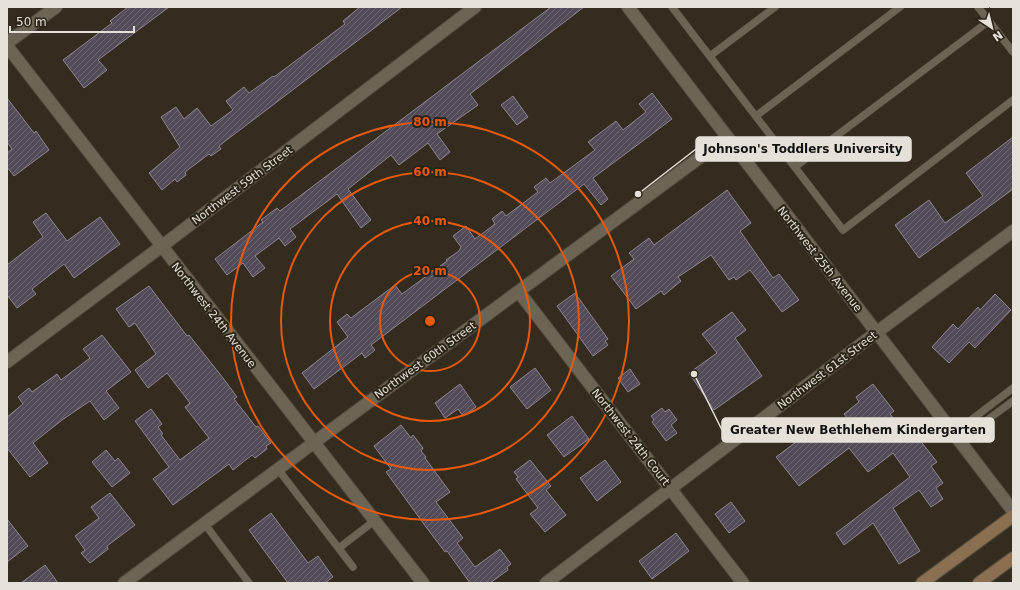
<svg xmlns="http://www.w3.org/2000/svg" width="1020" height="590" viewBox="0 0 1020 590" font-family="'DejaVu Sans',sans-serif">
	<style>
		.building { fill: url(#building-hatch); stroke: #8d8493 }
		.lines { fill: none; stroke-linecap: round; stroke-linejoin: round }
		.lane-casing { stroke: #514a3e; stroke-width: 8 }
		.street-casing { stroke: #514a3e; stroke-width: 14 }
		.secondary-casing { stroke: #514a3e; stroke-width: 14 }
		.lane { stroke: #6c6555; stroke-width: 7 }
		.street { stroke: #6c6555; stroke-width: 12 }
		.secondary { stroke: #8b6f51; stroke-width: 12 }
		.ring { fill: none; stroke: #e8590c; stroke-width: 2 }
		.labels { text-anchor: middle; stroke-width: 4; stroke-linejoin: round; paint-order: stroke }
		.street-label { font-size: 11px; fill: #e6e1d8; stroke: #2a2416 }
		.centre { fill: #e8590c; stroke: #2a2416; stroke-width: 2 }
		.ring-label { font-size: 12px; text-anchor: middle; font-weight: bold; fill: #e8590c; stroke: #2a2416; stroke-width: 4; stroke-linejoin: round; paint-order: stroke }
		.leader { fill: none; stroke: #e6e1d8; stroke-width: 1.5 }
		.callout-dot { fill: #e6e1d8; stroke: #2a2416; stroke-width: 1.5 }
		.callout { fill: #e6e1d8; stroke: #e6e1d8; stroke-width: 1.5 }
		.callout-label { font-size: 12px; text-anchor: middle; font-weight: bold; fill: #111 }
	</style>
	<defs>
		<pattern id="building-hatch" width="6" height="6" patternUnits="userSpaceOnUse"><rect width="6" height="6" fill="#544b59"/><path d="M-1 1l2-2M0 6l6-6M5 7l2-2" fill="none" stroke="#6d6570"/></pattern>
	</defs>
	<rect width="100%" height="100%" fill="#342d1f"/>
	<path class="building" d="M128 7H169L98 60 107 70 84 88 63 60 112 23 110 21Z
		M360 7H402L224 142 219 146 221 149 211 156 209 154 185 172 186 175 177 182 175 179 162 190 149 173 180 147 161 117 176 107 184 119 197 108 211 126 233 110 226 101 244 87 249 93 273 76 274 77 345 24 343 21Z
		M551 7H584L470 94 478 105 437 134 450 152 440 160 428 143 399 165 391 155 348 189 371 220 361 228 337 194 290 229 296 237 285 246 279 238 255 256 265 268 253 277 243 263 227 275 215 259 263 222 261 220 277 208 280 211Z
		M652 93 672 119 593 178 608 199 601 205 584 184 371 345 375 350 365 358 362 353 314 389 302 373 348 337 337 322 347 314 351 318 395 285 402 294 447 261 446 260 459 251 461 247 453 236 466 226 475 239 495 224 492 219 502 211 506 216 538 192 534 187 546 178 550 183 595 150 588 142 616 121 623 130 646 112 639 104Z
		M513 96 528 117 517 125 501 105Z
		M7 98 34 133 36 131 49 150 14 176 7 167V153L12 149 7 142Z
		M1013 137V189L919 258 895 225 929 200 945 223 983 196 966 173Z
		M727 190 751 223 740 231 773 278 779 274 799 300 782 312 750 270 736 280 734 277 729 280 711 255 678 277 681 281 664 295 661 291 636 309 611 276 634 259 629 253 649 238 654 245Z
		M46 213 67 241 100 217 120 244 74 278 64 264 32 289 36 294 17 308 7 295V265L43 237 33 222Z
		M149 286 187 336 189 335 223 378 237 397 234 399 256 427 258 426 271 443 266 446 267 449 255 458 252 455 233 470 229 464 173 505 153 479 169 467 135 421 151 409 162 424 158 427 163 434 161 435 180 460 209 438 185 407 190 403 167 373 148 388 135 370 156 354 135 323 129 327 116 309Z
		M575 293 608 339 605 341 608 345 593 356 557 306Z
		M995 294 1011 310 975 348 969 342 949 363 932 347 953 324 958 329 978 307 980 310Z
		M732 312 746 330 735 338 762 376 714 410 689 373 717 353 702 334Z
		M102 335 131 372 106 391 119 408 104 420 90 401 62 420 33 443 48 463 30 477 7 448V417L23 404 18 397 29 388 32 392 57 374 61 380 90 358 83 349Z
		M535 368 551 390 527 409 510 387Z
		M630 369 640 384 628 392 618 378Z
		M460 384 476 407 463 416 458 409 445 418 435 403Z
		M873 384 894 411 890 414 910 439 915 434 937 462 931 466 943 483 936 488 943 499 931 507 919 490 893 508 920 551 899 564 873 523 844 545 836 533 910 477 893 453 868 472 849 448 799 486 776 457 812 430 814 433 822 427 827 434 847 418 844 414 859 402 856 397Z
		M662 408 665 412 669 409 677 420 671 425 677 433 666 441 652 422 654 420 651 416Z
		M572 416 589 439 564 457 547 435Z
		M401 425 411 438 413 435 423 448 421 451 426 457 425 458 450 492 436 502 463 538 457 543 475 567 500 549 511 564 507 567 508 570 490 583H470L447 551 445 552 426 527 386 472 391 469 374 446Z
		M106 450 115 461 118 458 130 473 112 487 92 462Z
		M530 460 551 486 546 490 566 515 545 532 530 514 538 508 516 479 518 477 514 472Z
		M605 460 621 482 597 501 580 478Z
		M110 493 135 525 107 546 108 549 90 563 81 553 85 550 75 536 99 518 91 507Z
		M731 502 745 521 729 533 715 514Z
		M271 513 308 563 318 556 333 577 325 583H288L249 530Z
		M7 519 28 546 7 562Z
		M676 533 689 551 652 579 639 561Z
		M45 565 58 583H21Z"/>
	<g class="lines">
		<defs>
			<path id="lane" d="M672 7 843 230 1013 100
				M978 7 1013 52
				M710 56 775 7
				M756 116 900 7
				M795 167 989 21
				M954 433 1013 388
				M960 440 1013 401
				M277 468 353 567
				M204 523 249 583
				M339 548 374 521"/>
			<path id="street" d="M628 7 1013 511
				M7 43 56 7
				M7 46 423 583
				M519 292 743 583
				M7 362 162 246 475 7
				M124 583C324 433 526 286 726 138
				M546 583 877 332 1013 231"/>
			<path id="secondary" d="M922 583 1013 516
				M979 583 1013 558"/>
		</defs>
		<use href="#lane" class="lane-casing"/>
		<use href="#street" class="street-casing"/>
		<use href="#secondary" class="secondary-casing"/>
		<use href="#lane" class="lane"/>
		<use href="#street" class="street"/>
		<use href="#secondary" class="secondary"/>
	</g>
	<g class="ring">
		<circle cx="430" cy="321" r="50"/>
		<circle cx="430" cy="321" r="100"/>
		<circle cx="430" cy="321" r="149"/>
		<circle cx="430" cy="321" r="199"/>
	</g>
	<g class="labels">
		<g class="street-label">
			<text transform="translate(242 185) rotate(-37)" y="4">Northwest 59th Street</text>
			<text transform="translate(820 259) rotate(52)" y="4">Northwest 25th Avenue</text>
			<text transform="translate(214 315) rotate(52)" y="4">Northwest 24th Avenue</text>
			<text transform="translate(425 360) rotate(-36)" y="4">Northwest 60th Street</text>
			<text transform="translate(827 370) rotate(-37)" y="4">Northwest 61st Street</text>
			<text transform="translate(631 437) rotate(52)" y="4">Northwest 24th Court</text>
		</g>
	</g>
	<circle cx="430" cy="321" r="6" class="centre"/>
	<g class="ring-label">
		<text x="430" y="126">80 m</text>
		<text x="430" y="176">60 m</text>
		<text x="430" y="225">40 m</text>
		<text x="430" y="275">20 m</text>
	</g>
	<path class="leader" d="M638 194L696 149M694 374L722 430"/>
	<g class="callout-dot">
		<circle cx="638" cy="194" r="4"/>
		<circle cx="694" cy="374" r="4"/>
	</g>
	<g class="callout">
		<rect x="696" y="137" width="215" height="24" rx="4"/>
		<rect x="722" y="418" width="272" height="24" rx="4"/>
	</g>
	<g class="callout-label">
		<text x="803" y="153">Johnson's Toddlers University</text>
		<text x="858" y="434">Greater New Bethlehem Kindergarten</text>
	</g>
	<rect width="1020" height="590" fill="none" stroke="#e6e1d8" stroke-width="16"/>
	<g transform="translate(992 28) rotate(145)" stroke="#2a2416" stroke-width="3" paint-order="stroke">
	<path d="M0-3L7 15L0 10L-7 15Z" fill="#e6e1d8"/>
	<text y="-6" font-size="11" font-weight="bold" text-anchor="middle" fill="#e6e1d8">N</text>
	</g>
	<path d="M10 26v6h124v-6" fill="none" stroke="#e6e1d8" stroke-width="2"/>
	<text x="16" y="26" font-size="12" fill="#e6e1d8" stroke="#2a2416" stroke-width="3" paint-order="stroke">50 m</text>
</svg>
